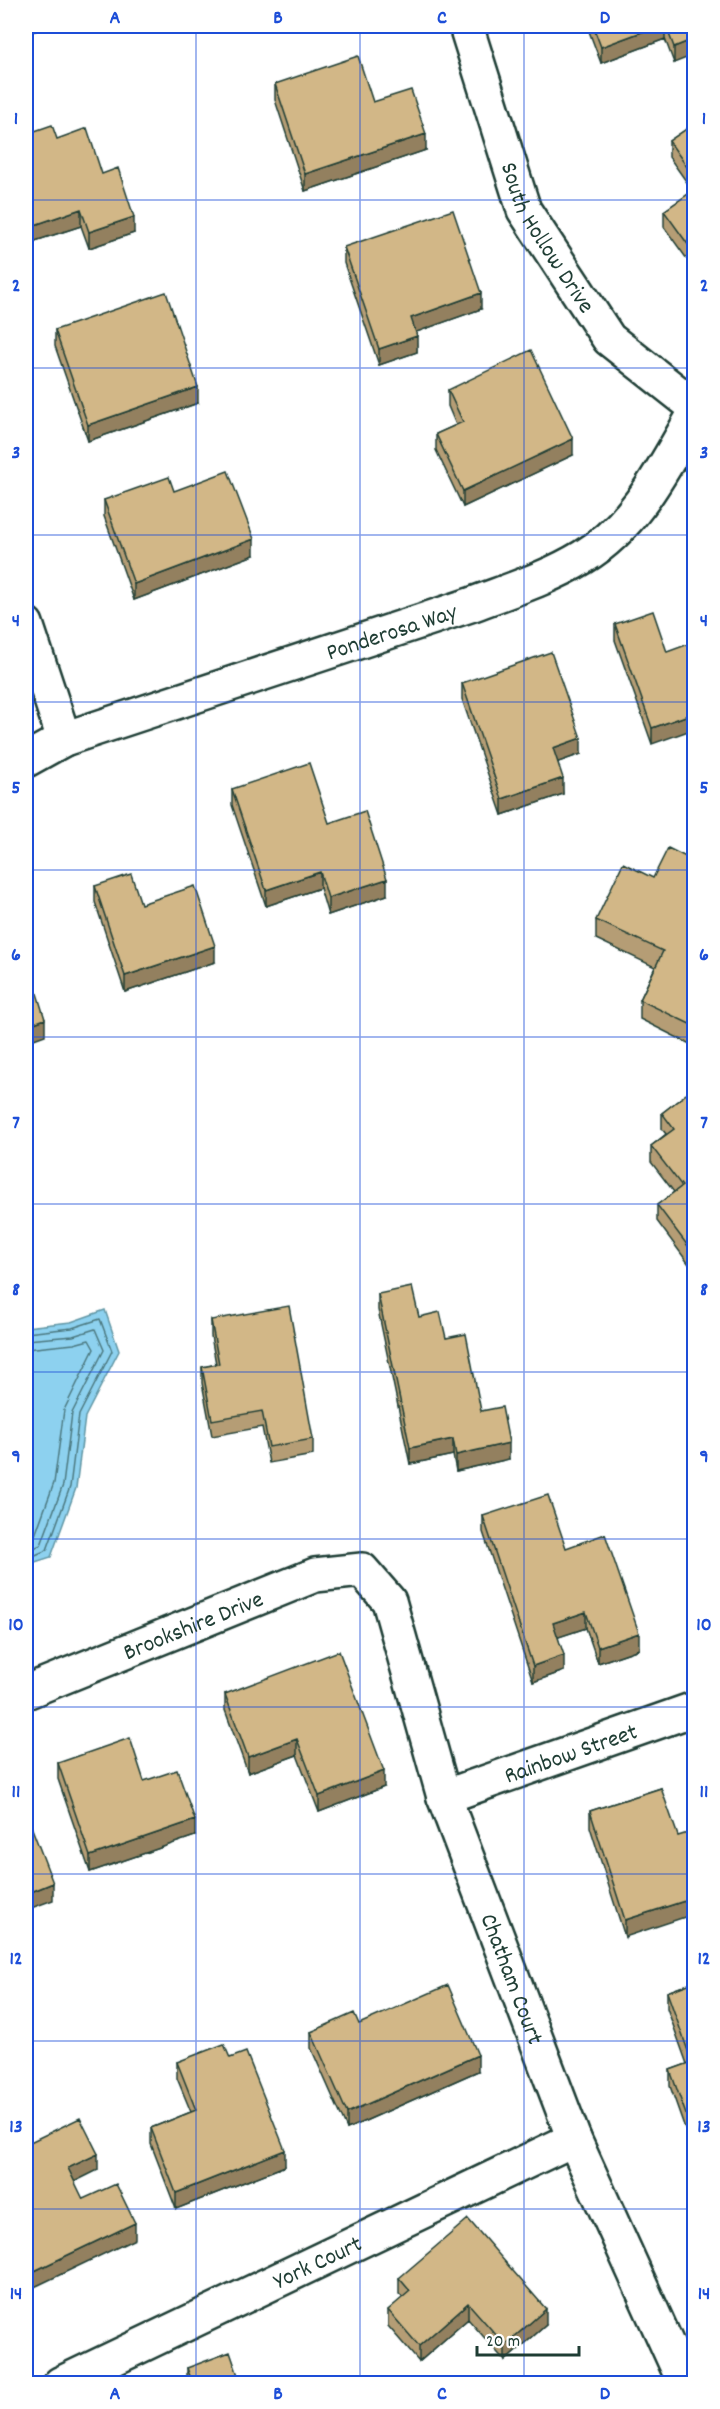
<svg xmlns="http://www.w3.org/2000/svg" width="720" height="2409" viewBox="0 0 720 2409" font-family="Dekko,sans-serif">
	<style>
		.water { fill: #8dd1ef; stroke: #6196a4; stroke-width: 1.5 }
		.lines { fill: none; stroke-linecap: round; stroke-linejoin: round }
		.shore { stroke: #4b787f; stroke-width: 1.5 }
		.minor-casing { stroke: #1f3d34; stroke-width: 38 }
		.minor { stroke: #fff; stroke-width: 33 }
		.wall { fill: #b59d74; stroke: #1f3d34; stroke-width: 1.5 }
		.shaded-wall { fill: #93805e; stroke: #1f3d34; stroke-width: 1.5 }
		.building { fill: #d2b787; stroke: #1f3d34; stroke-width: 1.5 }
		.grid { fill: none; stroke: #1d4ed8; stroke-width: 1.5; stroke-opacity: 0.55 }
		.labels { text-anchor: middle; stroke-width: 4.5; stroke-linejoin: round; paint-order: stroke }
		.street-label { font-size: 24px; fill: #1f3d34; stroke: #fff }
		.neatline { fill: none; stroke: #1d4ed8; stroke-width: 2 }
		.grid-label { font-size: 20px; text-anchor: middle; font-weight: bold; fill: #1d4ed8 }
	</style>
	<rect width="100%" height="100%" fill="#fff"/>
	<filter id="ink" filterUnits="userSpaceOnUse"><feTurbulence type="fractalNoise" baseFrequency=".0167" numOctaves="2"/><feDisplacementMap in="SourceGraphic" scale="12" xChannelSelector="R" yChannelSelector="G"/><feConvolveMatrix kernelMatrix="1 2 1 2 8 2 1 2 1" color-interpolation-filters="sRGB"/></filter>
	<g filter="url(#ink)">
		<path class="water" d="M105 1310 119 1351 85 1417 76 1488 51 1557 26 1565V1327L71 1322Z"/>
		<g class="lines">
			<path class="shore" d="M26 1333 72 1328 100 1319 112 1351 79 1415 70 1487 47 1550 26 1559
				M26 1340 73 1336 95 1329 104 1350 72 1413 63 1485 41 1545 26 1551
				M26 1349 74 1344 89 1340 94 1349 64 1410 54 1483 34 1538 26 1542"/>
			<defs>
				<g id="minor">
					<path id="s1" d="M466 26 524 210 609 339 694 406"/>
					<path d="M26 624 64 739"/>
					<path id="s2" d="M26 760 64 739 473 604C510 590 549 578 583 557 636 525 664 467 694 415"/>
					<path id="s3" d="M26 1692 315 1575 362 1570 389 1601 444 1797 574 2139 685 2384"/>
					<path id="s4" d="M444 1797 694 1709"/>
					<path id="s5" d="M60 2384 574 2139"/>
				</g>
			</defs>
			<use href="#minor" class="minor-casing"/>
			<use href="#minor" class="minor"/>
		</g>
		<path class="wall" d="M587 26H694L674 63 665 39 601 63Z
			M275 84 373 102 426 150 305 191 275 100Z
			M694 124V265L692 266 664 227V211L693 191 669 157V141Z
			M26 134 102 174 134 233 89 248 81 226 26 244Z
			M344 247 481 309 416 332 417 352 379 365 344 263Z
			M55 330 198 403 88 441 55 346Z
			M448 390 573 455 463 507 436 450V434L456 425 448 406Z
			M174 491 254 555 134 600 104 516V500Z
			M615 624 667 652 652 744 615 640Z
			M462 683 581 754 558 762 563 794 502 815 462 699Z
			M232 789 387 895 328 915 320 888 266 906 232 805Z
			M694 861V1046L640 1019V1000L655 967 596 939V920L653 878Z
			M95 886 141 904 215 962 125 992 95 902Z
			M694 1088V1271L657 1221V1205L674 1192 651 1162V1146L666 1134 662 1129V1113Z
			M378 1294 419 1317 446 1338 481 1411 509 1459 456 1471 453 1455 410 1464 378 1310Z
			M211 1320 313 1439V1455L269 1463 262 1427 212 1436 202 1383V1367L216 1364 211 1336Z
			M483 1516 566 1548 639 1649 598 1663 586 1628 558 1637 564 1671 533 1682 483 1532Z
			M225 1694 384 1787 319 1812 297 1755 248 1773 225 1710Z
			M58 1763 144 1781 195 1836 90 1872 58 1779Z
			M661 1788 625 1937 590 1827V1811Z
			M694 1982V2134L688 2137 670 2086V2070L687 2064 667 2008V1992Z
			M359 2024 478 2071 347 2129 311 2048V2032Z
			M230 2058 285 2166 176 2209 151 2144V2128L191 2112 177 2078V2062Z
			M399 2278 546 2325 505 2361 468 2319 419 2362 388 2326V2310L403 2298 399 2294Z
			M187 2368 241 2384H187Z"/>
		<path class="shaded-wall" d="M26 26H44V28L26 34Z
			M658 26H665V39L601 63V47Z
			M694 39V55L674 63V47Z
			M426 134V150L305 191V174Z
			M81 209V226L26 244V228Z
			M134 217V233L89 248V232Z
			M694 248V265L692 266V250Z
			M481 293V309L411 334V318Z
			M417 336V352L379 365V349Z
			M198 387V403L88 441V425Z
			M573 439V455L463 507V491Z
			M254 539V555L134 600V584Z
			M694 713V729L652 744V728Z
			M581 738V754L553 764V748Z
			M563 778V794L502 815V799Z
			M320 872V888L266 906V890Z
			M387 879V895L328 915V898Z
			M215 946V962L125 992V976Z
			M45 1019V1035L26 1042V1026Z
			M453 1439V1455L410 1464V1448Z
			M509 1443V1459L456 1471V1455Z
			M586 1612V1628L553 1639V1623Z
			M639 1633V1649L598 1663V1647Z
			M564 1655V1671L533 1682V1666Z
			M297 1739V1755L248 1773V1757Z
			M384 1771V1787L319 1812V1796Z
			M195 1820V1836L90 1872V1856Z
			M53 1883V1900L26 1910V1894Z
			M694 1898V1914L625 1937V1920Z
			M478 2055V2071L347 2129V2113Z
			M694 2118V2134L688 2137V2120Z
			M285 2150V2166L176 2209V2193Z
			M98 2154V2170L68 2185V2168Z
			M135 2223V2239L26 2291V2275Z
			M468 2303V2319L419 2362V2346Z
			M546 2309V2325L505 2361V2345Z"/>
		<path class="building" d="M593 26H658L601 47Z
			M666 26H694V39L674 47Z
			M358 56 373 102 411 90 426 134 305 174 275 84Z
			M694 124V177L669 141Z
			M52 125 57 139 87 128 102 174 118 168 134 217 89 232 81 209 26 228V134Z
			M694 190V248L692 250 664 211Z
			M453 210 481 293 411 318 417 336 379 349 344 247Z
			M166 292 198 387 88 425 55 330Z
			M531 350 573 439 463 491 436 434 463 422 448 390Z
			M228 471 254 539 134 584 104 500 169 477 174 491Z
			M653 611 667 652 694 642V713L652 728 615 624Z
			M551 652 581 738 553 748 563 778 502 799 462 683Z
			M309 763 329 823 365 811 387 879 328 898 320 872 266 890 232 789Z
			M668 848 694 861V1026L640 1000 663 951 596 920 623 863 653 878Z
			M131 874 141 904 195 886 215 946 125 976 95 886Z
			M26 958 45 1019 26 1026Z
			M694 1088V1254L657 1205 682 1186 651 1146 674 1129 662 1113Z
			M412 1287 419 1317 440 1312 446 1338 466 1334 481 1411 502 1407 509 1443 456 1455 453 1439 410 1448 378 1294Z
			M289 1306 313 1439 269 1447 262 1411 212 1420 202 1367 219 1364 211 1320Z
			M548 1495 566 1548 605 1534 639 1633 598 1647 586 1612 553 1623 564 1655 533 1666 483 1516Z
			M339 1651 384 1771 319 1796 297 1739 248 1757 225 1694Z
			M130 1738 144 1781 177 1770 195 1820 90 1856 58 1763Z
			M661 1788 678 1836 694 1831V1898L625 1920 590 1811Z
			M26 1813 53 1883 26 1894Z
			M694 1982V2118L688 2120 670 2070 692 2062 667 1992Z
			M448 1985 478 2055 347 2113 311 2032 354 2013 359 2024Z
			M224 2044 230 2058 246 2052 285 2150 176 2193 151 2128 196 2110 177 2062Z
			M80 2118 98 2154 68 2168 83 2199 116 2184 135 2223 26 2275V2144Z
			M468 2219 546 2309 505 2345 468 2303 419 2346 388 2310 410 2291 399 2278Z
			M230 2352 241 2384H193L187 2368Z"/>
	</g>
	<path class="grid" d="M196 26V2384M360 26V2384M524 26V2384M26 200H694M26 368H694M26 535H694M26 702H694M26 870H694M26 1037H694M26 1204H694M26 1372H694M26 1539H694M26 1707H694M26 1874H694M26 2041H694M26 2209H694"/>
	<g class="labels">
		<g class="street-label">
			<text dy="8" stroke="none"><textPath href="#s1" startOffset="228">South Hollow Drive</textPath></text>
			<text dy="8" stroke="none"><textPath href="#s2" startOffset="388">Ponderosa Way</textPath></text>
			<text dy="8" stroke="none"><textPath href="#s3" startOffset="180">Brookshire Drive</textPath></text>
			<text dy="8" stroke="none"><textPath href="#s4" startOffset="134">Rainbow Street</textPath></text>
			<text dy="8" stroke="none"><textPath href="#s3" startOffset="798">Chatham Court</textPath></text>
			<text dy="8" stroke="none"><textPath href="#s5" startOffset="285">York Court</textPath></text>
		</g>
	</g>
	<rect width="720" height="2409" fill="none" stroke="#fff" stroke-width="66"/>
	<path d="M477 2346v9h102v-9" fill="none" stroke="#1f3d34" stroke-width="3"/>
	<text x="486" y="2346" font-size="18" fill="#1f3d34" stroke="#ffffff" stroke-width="4.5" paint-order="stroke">20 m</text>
	<rect x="33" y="33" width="654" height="2343" class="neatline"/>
	<g class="grid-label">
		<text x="115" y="23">A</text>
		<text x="278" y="23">B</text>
		<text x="442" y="23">C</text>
		<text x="605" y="23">D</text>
		<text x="16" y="124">1</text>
		<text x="704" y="124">1</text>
		<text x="16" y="291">2</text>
		<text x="704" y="291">2</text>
		<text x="16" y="458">3</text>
		<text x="704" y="458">3</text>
		<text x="16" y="626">4</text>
		<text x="704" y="626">4</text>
		<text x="16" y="793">5</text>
		<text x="704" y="793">5</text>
		<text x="16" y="960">6</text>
		<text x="704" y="960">6</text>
		<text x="16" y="1128">7</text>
		<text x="704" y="1128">7</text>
		<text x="16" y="1295">8</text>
		<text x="704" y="1295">8</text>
		<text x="16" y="1462">9</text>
		<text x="704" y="1462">9</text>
		<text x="16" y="1630">10</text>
		<text x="704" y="1630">10</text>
		<text x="16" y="1797">11</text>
		<text x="704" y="1797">11</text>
		<text x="16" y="1964">12</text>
		<text x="704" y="1964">12</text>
		<text x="16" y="2132">13</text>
		<text x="704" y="2132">13</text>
		<text x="16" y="2299">14</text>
		<text x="704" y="2299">14</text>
		<text x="115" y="2399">A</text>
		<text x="278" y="2399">B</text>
		<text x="442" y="2399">C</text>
		<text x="605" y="2399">D</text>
	</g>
</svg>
